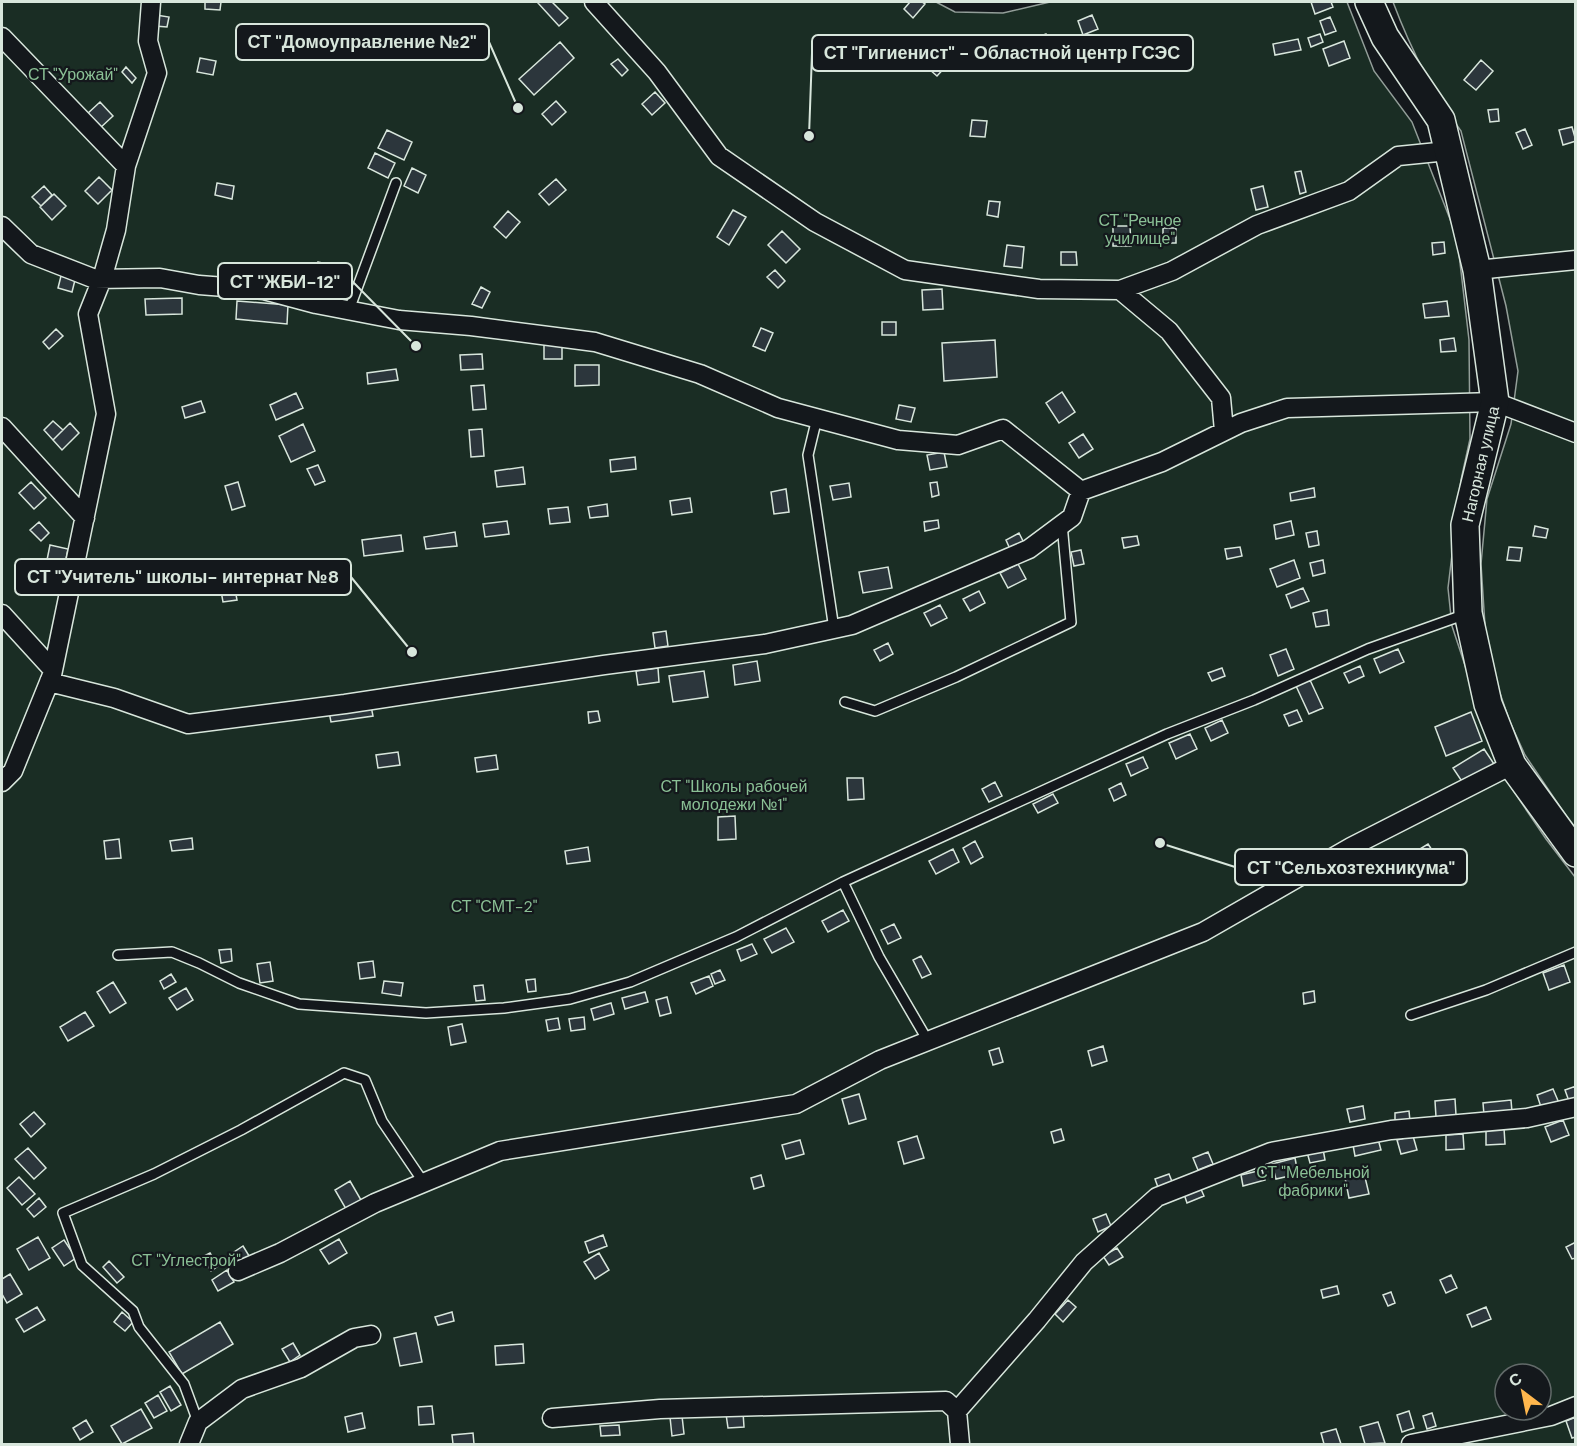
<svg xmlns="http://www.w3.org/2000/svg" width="1577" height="1446" viewBox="0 0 1577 1446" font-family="'DM Sans',sans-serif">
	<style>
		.green { fill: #1a2d24; stroke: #939e99; stroke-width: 1.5; fill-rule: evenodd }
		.building { fill: #2c363c; stroke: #d8e6dc; stroke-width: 1.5 }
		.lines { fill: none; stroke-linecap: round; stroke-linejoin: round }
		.lane-casing { stroke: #d8e6dc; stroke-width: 12 }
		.street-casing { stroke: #d8e6dc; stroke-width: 21 }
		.secondary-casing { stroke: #d8e6dc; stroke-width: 30 }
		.lane { stroke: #14181c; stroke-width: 9 }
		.street { stroke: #14181c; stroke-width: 18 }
		.secondary { stroke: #14181c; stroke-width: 27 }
		.labels { text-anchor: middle; stroke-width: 4.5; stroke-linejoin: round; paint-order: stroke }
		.park-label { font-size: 16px; fill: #8ac095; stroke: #14181c }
		.street-label { font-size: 16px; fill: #d8e6dc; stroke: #14181c }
		.leader { fill: none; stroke: #d8e6dc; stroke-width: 2 }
		.callout-dot { fill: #d8e6dc; stroke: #14181c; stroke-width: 2 }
		.callout { fill: #14181c; stroke: #d8e6dc; stroke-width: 2 }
		.callout-label { font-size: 18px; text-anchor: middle; font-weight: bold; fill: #d8e6dc }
	</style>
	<rect width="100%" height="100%" fill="#14181c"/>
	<path class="green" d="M2 2H936L955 12 1003 13 1050 2H1347L1374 71 1412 122 1457 237 1469 340 1470 439 1461 480 1448 588 1452 626 1484 723 1506 780 1546 839 1575 877V1444H2ZM1505 1374H1541V1410H1505Z
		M1393 2H1575V829L1525 755 1510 722 1487 656 1481 564 1487 499 1511 424 1518 371 1506 306 1461 131C1432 92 1410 47 1393 2Z"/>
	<path class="building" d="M205 2H221L220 10 205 9Z
		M540 2H552L568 18 559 26 538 3Z
		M910 2H922L925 4 913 18 904 9Z
		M1311 2H1331L1333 7 1315 14Z
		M156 15 169 17 167 27 155 26Z
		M1092 15 1098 29 1083 35 1078 21Z
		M1330 17 1336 31 1325 35 1320 21Z
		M1046 34 1050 46 1039 50 1035 38Z
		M1320 34 1323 42 1311 47 1308 38Z
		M1298 39 1301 50 1275 55 1273 44Z
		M1344 41 1350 58 1329 66 1323 49Z
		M560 42 574 58 534 95 519 79Z
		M942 56 949 63 937 76 929 69Z
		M200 58 216 61 213 75 197 72Z
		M618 59 628 70 622 76 611 64Z
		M1481 60 1493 71 1476 90 1464 80Z
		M126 67 136 78 132 83 122 72Z
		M655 92 665 103 652 115 642 104Z
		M556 101 566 112 552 125 542 114Z
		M100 102 113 116 99 129 86 115Z
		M1498 109 1499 121 1490 122 1488 110Z
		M972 120 987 121 985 137 970 136Z
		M1572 127 1576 141 1563 145 1559 130Z
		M1525 129 1532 145 1523 149 1516 133Z
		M387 130 412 142 404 160 378 148Z
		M375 153 395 163 388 178 368 168Z
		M412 168 426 175 418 193 404 186Z
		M1301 171 1306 192 1300 194 1295 172Z
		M99 177 112 190 98 204 85 191Z
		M556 179 566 190 549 205 539 194Z
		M217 183 234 186 232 199 215 195Z
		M44 186 52 195 41 206 32 197Z
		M1263 186 1268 207 1256 210 1251 189Z
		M54 194 66 206 52 220 40 207Z
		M989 201 1000 202 998 217 987 215Z
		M733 210 746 217 729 245 717 237Z
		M508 211 520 222 506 238 494 227Z
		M1113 226H1130L1131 246H1113Z
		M1163 228H1176V243H1163Z
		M782 231 800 249 786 263 768 245Z
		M1444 242 1445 253 1433 255 1432 243Z
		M1007 245 1024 247 1022 268 1004 266Z
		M1061 252H1076L1077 265H1061Z
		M318 262 336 266 333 279 315 275Z
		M775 270 785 281 778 288 767 277Z
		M61 276 75 280 72 292 58 288Z
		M481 287 490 292 482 308 472 304Z
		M942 289 943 309 923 310 922 290Z
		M182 298V314L146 315 145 299Z
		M237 301 288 305 287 324 236 319Z
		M1447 301 1449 316 1425 318 1423 304Z
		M882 322H896V335H882Z
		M761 328 773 333 765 351 753 346Z
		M56 329 63 336 49 349 43 342Z
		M1454 338 1456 351 1441 352 1440 340Z
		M995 340 997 377 944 381 942 343Z
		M544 342H562V359H544Z
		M482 354 483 369 461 370 460 355Z
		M575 365H599V385L575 386Z
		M396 369 398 380 368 384 367 373Z
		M484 385 486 409 473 410 471 386Z
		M1062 392 1075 412 1059 423 1046 403Z
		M296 393 303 408 276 420 270 405Z
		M201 401 205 412 185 418 182 407Z
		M899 405 915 408 911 422 896 419Z
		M53 421 63 430 53 440 44 430Z
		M70 423 79 433 62 450 53 440Z
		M303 424 315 451 291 462 279 436Z
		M482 429 484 456 471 457 469 430Z
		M1083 434 1093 449 1079 458 1069 443Z
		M944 452 947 467 930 470 927 455Z
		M635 457 636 469 611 472 610 460Z
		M318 465 325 481 315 485 307 469Z
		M523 467 525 484 497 487 495 471Z
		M31 482 46 498 34 509 19 493Z
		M238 482 245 506 232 510 225 486Z
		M937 482 939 495 932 497 930 483Z
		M849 483 851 497 833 500 830 486Z
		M1314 488 1315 497 1291 501 1290 493Z
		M786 489 789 512 774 514 771 492Z
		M690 498 692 512 672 515 670 501Z
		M607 504 608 516 590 518 588 507Z
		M568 507 570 522 550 524 548 509Z
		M938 520 939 528 925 531 924 522Z
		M507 521 509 534 485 537 483 524Z
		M1291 521 1294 535 1276 539 1274 525Z
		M39 522 49 533 41 541 30 530Z
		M1535 526 1548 529 1546 538 1533 536Z
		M1317 531 1319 545 1309 547 1306 533Z
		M455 532 457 546 426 549 424 537Z
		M1019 533 1023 541 1010 549 1006 540Z
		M401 535 403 551 364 556 362 540Z
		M1137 536 1139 545 1124 548 1122 538Z
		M50 545 68 549 62 579 44 575Z
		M1240 547 1242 556 1227 559 1225 549Z
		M1509 547 1522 548 1520 561 1507 560Z
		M1081 550 1084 564 1074 566 1071 552Z
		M1294 560 1300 578 1277 587 1270 569Z
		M1323 560 1325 573 1313 576 1310 563Z
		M1018 564 1026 579 1008 588 1000 573Z
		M888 567 892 588 863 593 859 572Z
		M1303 588 1309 601 1291 608 1286 595Z
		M235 589 237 600 223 602 221 591Z
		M979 591 985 603 970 611 963 599Z
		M940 605 947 618 931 626 924 613Z
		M1327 610 1329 625 1316 627 1313 613Z
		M666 631 668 646 655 648 653 633Z
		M888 643 893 654 880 661 874 650Z
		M1286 649 1294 669 1278 676 1270 655Z
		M1398 649 1404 662 1380 673 1374 659Z
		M757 661 760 681 735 685 733 665Z
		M1360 666 1364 676 1349 683 1344 673Z
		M658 668 659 682 638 685 636 671Z
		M1222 668 1225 676 1212 681 1208 673Z
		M704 671 708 697 673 702 669 676Z
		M1310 680 1323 708 1309 714 1296 686Z
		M371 706 373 716 331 722 329 712Z
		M1297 710 1302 721 1289 726 1284 715Z
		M598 711 600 721 589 723 588 712Z
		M1471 712 1482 741 1446 756 1435 727Z
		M1222 720 1228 733 1211 741 1205 728Z
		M1190 734 1197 749 1176 759 1169 743Z
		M1484 749 1494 764 1463 783 1453 768Z
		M398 752 400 765 378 768 376 755Z
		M496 755 498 769 477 772 475 758Z
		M1143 757 1148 768 1131 776 1126 764Z
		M847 778H863L864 799 848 800Z
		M995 782 1002 796 989 802 982 789Z
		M1121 783 1126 795 1114 801 1109 789Z
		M1053 794 1058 803 1038 813 1033 804Z
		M735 816 736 839 718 840V817Z
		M192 838 193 849 172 851 170 841Z
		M119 839 121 858 106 859 104 841Z
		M975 841 983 857 971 864 963 848Z
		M1428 844 1434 853 1416 864 1410 855Z
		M588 847 590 861 567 864 565 851Z
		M953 849 959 862 936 874 929 861Z
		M843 910 849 921 828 932 822 921Z
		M894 924 901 938 888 944 881 930Z
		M786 928 794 942 772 953 764 939Z
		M752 944 757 954 741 961 737 950Z
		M231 949 232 961 221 963 219 950Z
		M921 956 931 974 922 978 913 960Z
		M373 961 375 977 360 979 358 963Z
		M270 962 273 981 260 983 257 964Z
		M1564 965 1570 982 1549 990 1543 973Z
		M720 970 725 980 715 984 711 974Z
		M171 974 176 982 164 989 160 981Z
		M709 976 713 986 696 994 691 983Z
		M535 979 536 991 528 992 526 980Z
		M384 981 403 983 401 996 382 993Z
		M113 982 126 1003 110 1013 97 992Z
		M483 985 485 1000 476 1001 474 986Z
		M186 988 193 1000 177 1010 169 998Z
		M1314 991 1315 1002 1304 1004 1303 993Z
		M645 992 648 1002 625 1009 622 998Z
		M667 997 671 1013 660 1016 656 1000Z
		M611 1003 614 1014 594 1020 591 1009Z
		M85 1012 94 1026 68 1041 60 1027Z
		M584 1017 585 1029 571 1031 569 1019Z
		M558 1018 560 1029 548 1031 546 1020Z
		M462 1024 466 1042 451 1045 448 1027Z
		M1103 1046 1107 1061 1092 1066 1088 1051Z
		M999 1048 1003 1062 993 1065 989 1051Z
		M1576 1086V1102L1570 1104 1565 1090Z
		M1553 1089 1559 1103 1542 1110 1537 1095Z
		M859 1094 866 1119 849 1124 842 1099Z
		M1455 1099 1456 1115 1436 1117 1435 1101Z
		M1511 1100 1512 1112 1484 1115 1483 1103Z
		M1363 1106 1365 1119 1350 1122 1347 1109Z
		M1409 1111 1410 1121 1395 1122V1113Z
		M34 1112 45 1124 31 1137 20 1124Z
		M1563 1120 1569 1135 1551 1142 1545 1127Z
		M1504 1128 1505 1144 1486 1145V1129Z
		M1061 1129 1064 1140 1054 1143 1051 1132Z
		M1463 1134 1464 1149 1446 1150V1135Z
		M917 1136 924 1158 904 1164 898 1142Z
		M1413 1136 1417 1150 1401 1154 1397 1140Z
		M1378 1139 1381 1150 1355 1156 1353 1145Z
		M800 1140 804 1154 786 1159 782 1145Z
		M28 1148 46 1168 34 1179 15 1159Z
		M1323 1149 1325 1160 1310 1163 1307 1152Z
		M1208 1152 1213 1164 1198 1170 1193 1158Z
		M1295 1158 1298 1174 1276 1179 1272 1164Z
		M1262 1170 1265 1180 1243 1186 1241 1175Z
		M1364 1173 1369 1194 1349 1198 1345 1178Z
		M1169 1174 1173 1184 1159 1190 1155 1179Z
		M761 1175 764 1186 754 1189 751 1178Z
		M19 1177 35 1194 22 1205 7 1188Z
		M350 1181 361 1200 346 1209 335 1190Z
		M1200 1187 1204 1196 1187 1203 1184 1194Z
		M39 1198 46 1207 34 1217 27 1209Z
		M1106 1214 1111 1226 1098 1232 1093 1219Z
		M603 1235 607 1246 589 1253 585 1242Z
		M38 1237 50 1258 29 1270 17 1249Z
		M339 1239 347 1253 329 1264 320 1250Z
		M64 1240 76 1258 64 1266 52 1248Z
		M1576 1242V1258L1572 1259 1566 1247Z
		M243 1246 251 1259 232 1270 225 1258Z
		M1117 1248 1123 1257 1109 1265 1103 1256Z
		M210 1253 218 1266 211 1271 202 1257Z
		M599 1253 609 1270 595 1279 584 1262Z
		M109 1261 124 1277 117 1283 103 1267Z
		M227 1270 234 1282 218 1291 212 1280Z
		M10 1274 22 1294 7 1303 2 1294V1279Z
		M1451 1275 1457 1288 1446 1293 1440 1280Z
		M1337 1286 1339 1294 1323 1298 1321 1290Z
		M1391 1292 1395 1303 1388 1306 1383 1295Z
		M1068 1300 1076 1307 1063 1322 1055 1314Z
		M37 1307 45 1320 24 1332 16 1319Z
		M1486 1307 1491 1319 1472 1327 1467 1315Z
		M122 1312 133 1322 125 1331 114 1322Z
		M452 1312 454 1321 438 1325 435 1317Z
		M220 1322 233 1344 182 1374 169 1352Z
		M416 1333 422 1362 400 1366 394 1338Z
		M293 1343 300 1355 290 1362 282 1349Z
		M523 1344 524 1363 496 1365 495 1346Z
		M170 1386 181 1405 171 1411 160 1392Z
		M158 1395 167 1411 154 1418 145 1403Z
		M432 1406 434 1424 419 1425 418 1407Z
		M141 1409 152 1428 122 1444 111 1426Z
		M1409 1411 1414 1428 1402 1432 1397 1415Z
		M743 1412 744 1427 728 1428 726 1414Z
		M362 1413 365 1428 348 1432 345 1417Z
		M1432 1413 1436 1426 1427 1429 1423 1416Z
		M682 1416 684 1434 672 1436 670 1417Z
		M1576 1417V1437L1572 1438 1566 1421Z
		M86 1420 93 1432 80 1440 73 1428Z
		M1378 1422 1385 1443 1365 1444 1360 1427Z
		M619 1425 620 1435 601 1436 600 1426Z
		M1336 1429 1341 1444H1324L1321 1433Z
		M473 1433 474 1444H453L452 1435Z"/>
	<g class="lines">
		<defs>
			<path id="lane" d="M349 310 396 183
				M817 418 808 455 834 629
				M845 702 875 711 956 677 1071 622 1062 524
				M843 882 879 957 928 1041
				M118 955 172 952 199 963 239 983 299 1004 426 1013 504 1008 570 999 630 982 736 937 843 882 1167 734 1254 700 1368 649 1466 614
				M1411 1015 1486 990 1576 952
				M198 1422 184 1384 139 1327 133 1311 82 1265 63 1213 154 1174 241 1130 344 1073 365 1080 382 1121 424 1183"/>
			<path id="street" d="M594 2 657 72 719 156 815 222 905 270 1039 289 1120 290 1169 331 1221 398 1224 431
				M2 37 126 166 116 230 102 279 88 314 106 414 52 675 13 771 2 782
				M126 166 157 73 148 41 151 2
				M2 226 31 254 95 279 160 278 199 285 264 290 316 304 399 320 471 326 595 342 700 374 778 408 898 440 958 445 1003 429 1081 491 1162 462 1241 423 1287 408 1495 402 1576 433
				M1477 270 1576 260
				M1120 290 1172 271 1257 225 1349 191 1398 156 1448 151
				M2 427 85 518
				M2 614 53 670
				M49 682 114 698 188 724 345 704 604 665 765 644 852 625 1029 549 1072 517 1081 491
				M238 1271 280 1253 375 1203 500 1151 796 1104 880 1060 1203 932 1351 847 1512 765
				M552 1418 660 1409 946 1401 957 1411
				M189 1444 198 1422 242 1389 301 1368 354 1338 371 1335
				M960 1444 957 1411 1037 1320 1084 1262 1157 1197 1271 1152 1391 1130 1527 1118 1576 1107
				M1411 1444 1551 1416 1576 1406"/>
			<path id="secondary" d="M1369 2 1385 37 1441 120 1477 270 1495 402 1465 525 1468 613 1488 704 1512 765 1576 853"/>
		</defs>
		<use href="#lane" class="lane-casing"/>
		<use href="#street" class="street-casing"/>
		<use href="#secondary" class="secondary-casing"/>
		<use href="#lane" class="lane"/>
		<use href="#street" class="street"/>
		<use href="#secondary" class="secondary"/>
	</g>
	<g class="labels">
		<g class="park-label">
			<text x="73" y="80">СТ "Урожай"</text>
			<text x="1140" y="226">СТ "Речное<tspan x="1140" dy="18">училище"</tspan></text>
			<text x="734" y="792">СТ "Школы рабочей<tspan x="734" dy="18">молодежи №1"</tspan></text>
			<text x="494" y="912">СТ "СМТ-2"</text>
			<text x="1313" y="1178">СТ "Мебельной<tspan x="1313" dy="18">фабрики"</tspan></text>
			<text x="186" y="1266">СТ "Углестрой"</text>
		</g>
		<g class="street-label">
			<text transform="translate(1480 464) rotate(-77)" y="6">Нагорная улица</text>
		</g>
	</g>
	<path class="leader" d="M518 108L489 42M809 136L812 53M416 346L352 281M412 652L351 577M1160 843L1235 867"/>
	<g class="callout-dot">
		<circle cx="518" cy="108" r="6"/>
		<circle cx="809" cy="136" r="6"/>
		<circle cx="416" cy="346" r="6"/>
		<circle cx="412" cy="652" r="6"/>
		<circle cx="1160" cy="843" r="6"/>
	</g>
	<g class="callout">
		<rect x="236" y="24" width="253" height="36" rx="6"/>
		<rect x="812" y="35" width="381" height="36" rx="6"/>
		<rect x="218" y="263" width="134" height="36" rx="6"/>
		<rect x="15" y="559" width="336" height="36" rx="6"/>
		<rect x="1235" y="849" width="232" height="36" rx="6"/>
	</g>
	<g class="callout-label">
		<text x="362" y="48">СТ "Домоуправление №2"</text>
		<text x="1002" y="59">СТ "Гигиенист" - Областной центр ГСЭС</text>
		<text x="285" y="288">СТ "ЖБИ-12"</text>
		<text x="183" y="583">СТ "Учитель" школы- интернат №8</text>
		<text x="1351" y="874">СТ "Сельхозтехникума"</text>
	</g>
	<rect width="1577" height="1446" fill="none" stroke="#d8e6dc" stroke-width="6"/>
	<g transform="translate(1523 1392) rotate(328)"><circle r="28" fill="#14181c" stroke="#626a69" stroke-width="1.5"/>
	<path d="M0-4.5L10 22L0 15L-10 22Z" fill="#ffb74d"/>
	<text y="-9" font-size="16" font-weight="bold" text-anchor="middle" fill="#d8e6dc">С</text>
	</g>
</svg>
